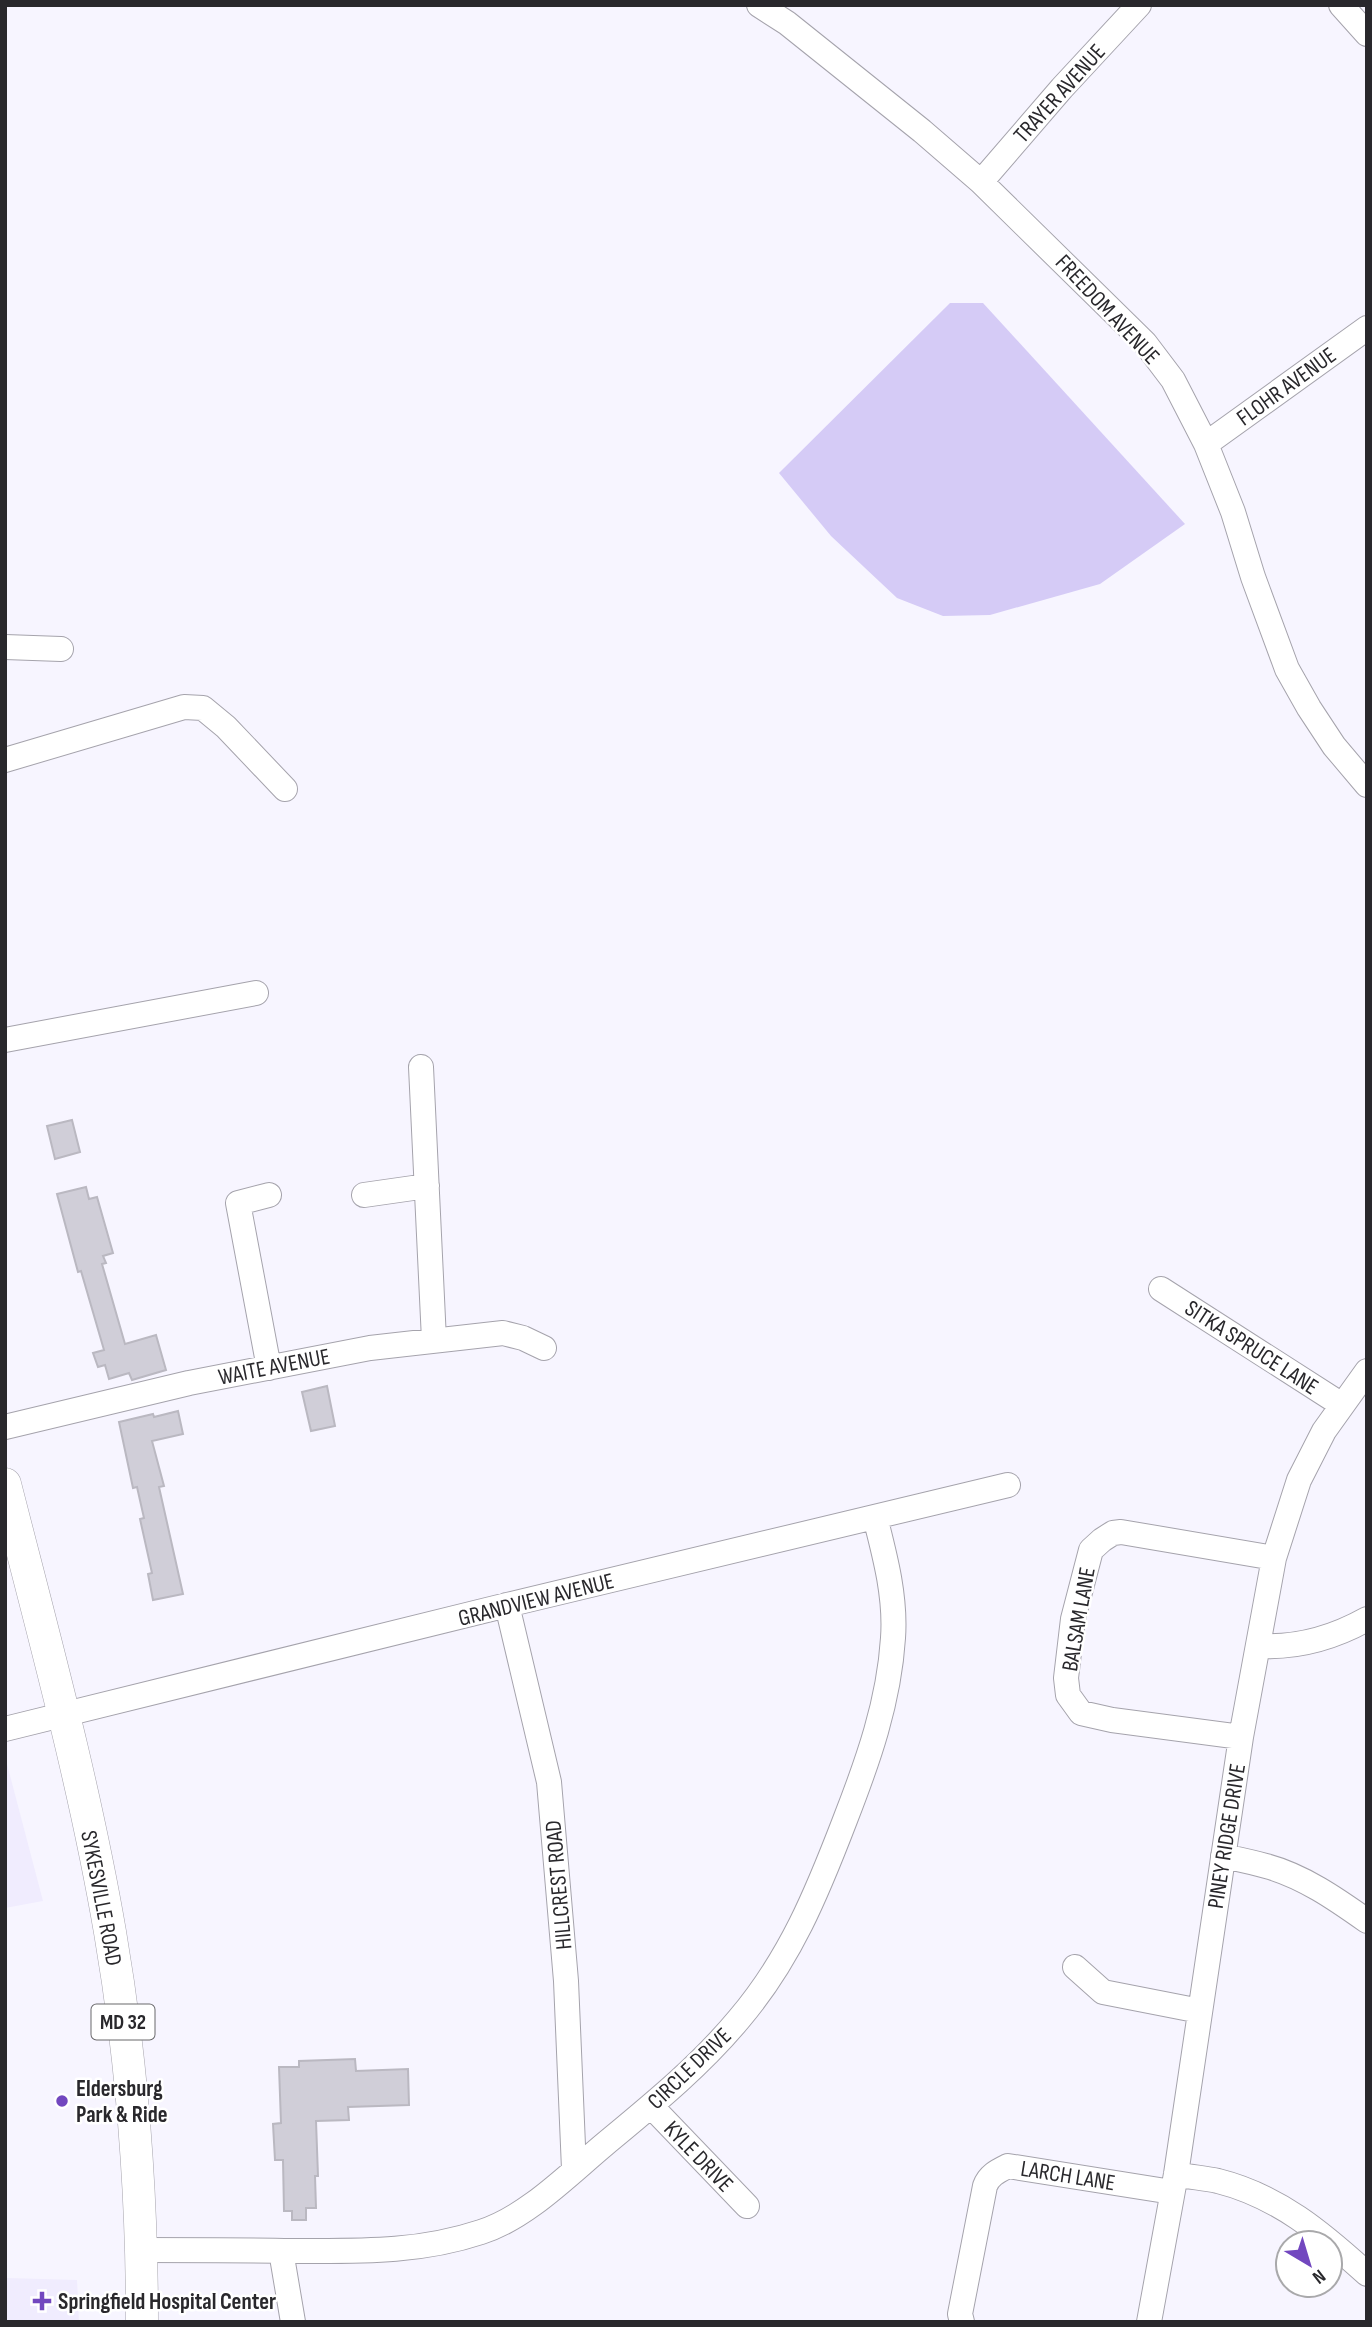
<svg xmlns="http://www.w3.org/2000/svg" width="1372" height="2327" viewBox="0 0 1372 2327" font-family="'Sofia Sans Condensed',sans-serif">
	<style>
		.built { fill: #f0ecfe }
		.green { fill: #d5cbf6 }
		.building { fill: #d0ced8; stroke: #bab8c1; stroke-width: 2 }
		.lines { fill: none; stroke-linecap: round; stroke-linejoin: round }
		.minor-casing { stroke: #a5a3ac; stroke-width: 26 }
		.major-casing { stroke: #a5a3ac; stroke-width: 33 }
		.minor { stroke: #fff; stroke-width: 24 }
		.major { stroke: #fff; stroke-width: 32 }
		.poi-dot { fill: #7247bf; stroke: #fff; stroke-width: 2.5 }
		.labels { text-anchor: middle; stroke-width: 5; stroke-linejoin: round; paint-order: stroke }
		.shield { fill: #fff; stroke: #69686b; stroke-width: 2 }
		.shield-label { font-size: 21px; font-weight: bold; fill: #29282c }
		.street-label { font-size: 23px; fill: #29282c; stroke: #fff }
		.poi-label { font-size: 23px; font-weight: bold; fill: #29282c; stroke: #fff; text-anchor: start }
	</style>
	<rect width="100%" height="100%" fill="#f7f5ff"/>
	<path class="built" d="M7 1764 43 1901 5 1908V1765Z
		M5 2265 7 2278 77 2280 79 2322H5Z"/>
	<path class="green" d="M950 303H983L1185 524 1100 584 990 615 943 616 897 598 831 536 779 473Z"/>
	<path class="building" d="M72 1120 80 1152 55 1159 47 1126Z
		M86 1187 89 1199 97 1197 113 1253 103 1256 106 1263 102 1264 125 1344 156 1335 166 1370 132 1380 129 1373 109 1379 105 1365 98 1367 93 1353 104 1350 81 1271 78 1272 57 1194Z
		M327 1386 335 1426 311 1431 302 1392Z
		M178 1411 183 1434 152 1441 164 1486 159 1487 183 1594 153 1600 148 1574 152 1573 140 1519 144 1518 137 1487 133 1488 119 1422 153 1414 154 1417Z
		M355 2059 356 2071 408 2069 409 2105 348 2107 349 2120 316 2121 318 2176H315L316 2208H306V2220H292V2211H284L283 2160H275L273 2124 281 2123 279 2067H299V2061Z"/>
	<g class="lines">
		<defs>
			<path id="minor" d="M759 5 787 23 922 131 981 182 1145 343 1173 380 1206 444 1233 512 1253 577 1287 669 1309 708 1334 746 1367 785
				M1341 5 1367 34
				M981 182 1062 88 1139 5
				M1206 444 1367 328
				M5 647 61 649
				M5 760 184 707 203 708 226 727 285 789
				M5 1040 256 993
				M421 1067 434 1340
				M364 1195 427 1186
				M1161 1289 1342 1405
				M269 1368 238 1203 269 1195
				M5 1427 189 1383 370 1348 503 1333 523 1338 544 1348
				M507 1605 549 1782 566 1981 574 2169
				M1259 1646C1298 1648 1333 1638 1367 1619
				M5 1729 507 1605 1008 1485
				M1241 1737 1112 1720 1081 1713 1068 1695 1066 1678 1073 1619 1091 1550 1102 1540 1113 1533 1121 1532 1274 1558
				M1223 1856C1237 1859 1252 1862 1266 1866 1303 1876 1336 1899 1367 1921
				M1075 1967 1103 1992 1200 2011
				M651 2106 747 2206
				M1176 2174C1190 2177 1204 2178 1218 2181 1278 2196 1322 2233 1367 2274
				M140 2250C191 2250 242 2250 293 2251 359 2251 418 2253 481 2232 526 2218 569 2174 605 2144 652 2105 700 2066 739 2019 790 1959 817 1893 845 1820 868 1761 889 1702 893 1638 896 1597 885 1556 875 1517
				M281 2251 293 2322
				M962 2322 960 2314 985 2186C989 2175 998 2171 1008 2166L1172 2192
				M1149 2322 1176 2174 1241 1737 1274 1558 1299 1480 1324 1431 1367 1371"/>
			<path id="major" d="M5 1484C43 1633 84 1781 110 1932 132 2060 142 2192 142 2322"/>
		</defs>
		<use href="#minor" class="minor-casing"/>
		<use href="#major" class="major-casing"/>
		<use href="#minor" class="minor"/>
		<use href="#major" class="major"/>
	</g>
	<g class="poi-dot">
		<circle cx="62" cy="2101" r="7"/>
		<path d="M38.5 2290.5h7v7h7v7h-7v7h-7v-7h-7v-7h7z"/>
	</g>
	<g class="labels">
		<rect class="shield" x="91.5" y="2004.5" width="63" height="35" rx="5"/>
		<g class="shield-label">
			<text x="123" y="2029">MD 32</text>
		</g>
		<g class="street-label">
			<text transform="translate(1059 93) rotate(-48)" y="8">TRAYER AVENUE</text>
			<text transform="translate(1108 309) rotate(47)" y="8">FREEDOM AVENUE</text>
			<text transform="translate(1286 386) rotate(-36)" y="8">FLOHR AVENUE</text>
			<text transform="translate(1252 1347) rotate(33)" y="8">SITKA SPRUCE LANE</text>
			<text transform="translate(274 1366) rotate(-11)" y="8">WAITE AVENUE</text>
			<text transform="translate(536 1599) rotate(-14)" y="8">GRANDVIEW AVENUE</text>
			<text transform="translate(1078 1619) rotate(-80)" y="8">BALSAM LANE</text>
			<text transform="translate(1226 1836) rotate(-81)" y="8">PINEY RIDGE DRIVE</text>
			<text transform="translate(558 1885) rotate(-95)" y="8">HILLCREST ROAD</text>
			<text transform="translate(102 1898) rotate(79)" y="8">SYKESVILLE ROAD</text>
			<text transform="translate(689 2068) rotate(-44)" y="8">CIRCLE DRIVE</text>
			<text transform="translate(699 2156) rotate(46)" y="8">KYLE DRIVE</text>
			<text transform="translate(1068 2175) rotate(9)" y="8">LARCH LANE</text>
		</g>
		<g class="poi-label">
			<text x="76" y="2096">Eldersburg<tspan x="76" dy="26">Park &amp; Ride</tspan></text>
			<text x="58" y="2309">Springfield Hospital Center</text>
		</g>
	</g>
	<rect width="1372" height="2327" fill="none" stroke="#29282c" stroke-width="14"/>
	<g transform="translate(1309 2264) rotate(142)"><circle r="33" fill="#ffffff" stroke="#a9a9ab" stroke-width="2"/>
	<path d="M0-5L12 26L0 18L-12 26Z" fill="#7247bf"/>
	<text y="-10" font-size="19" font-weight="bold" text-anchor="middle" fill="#29282c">N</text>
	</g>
</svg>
